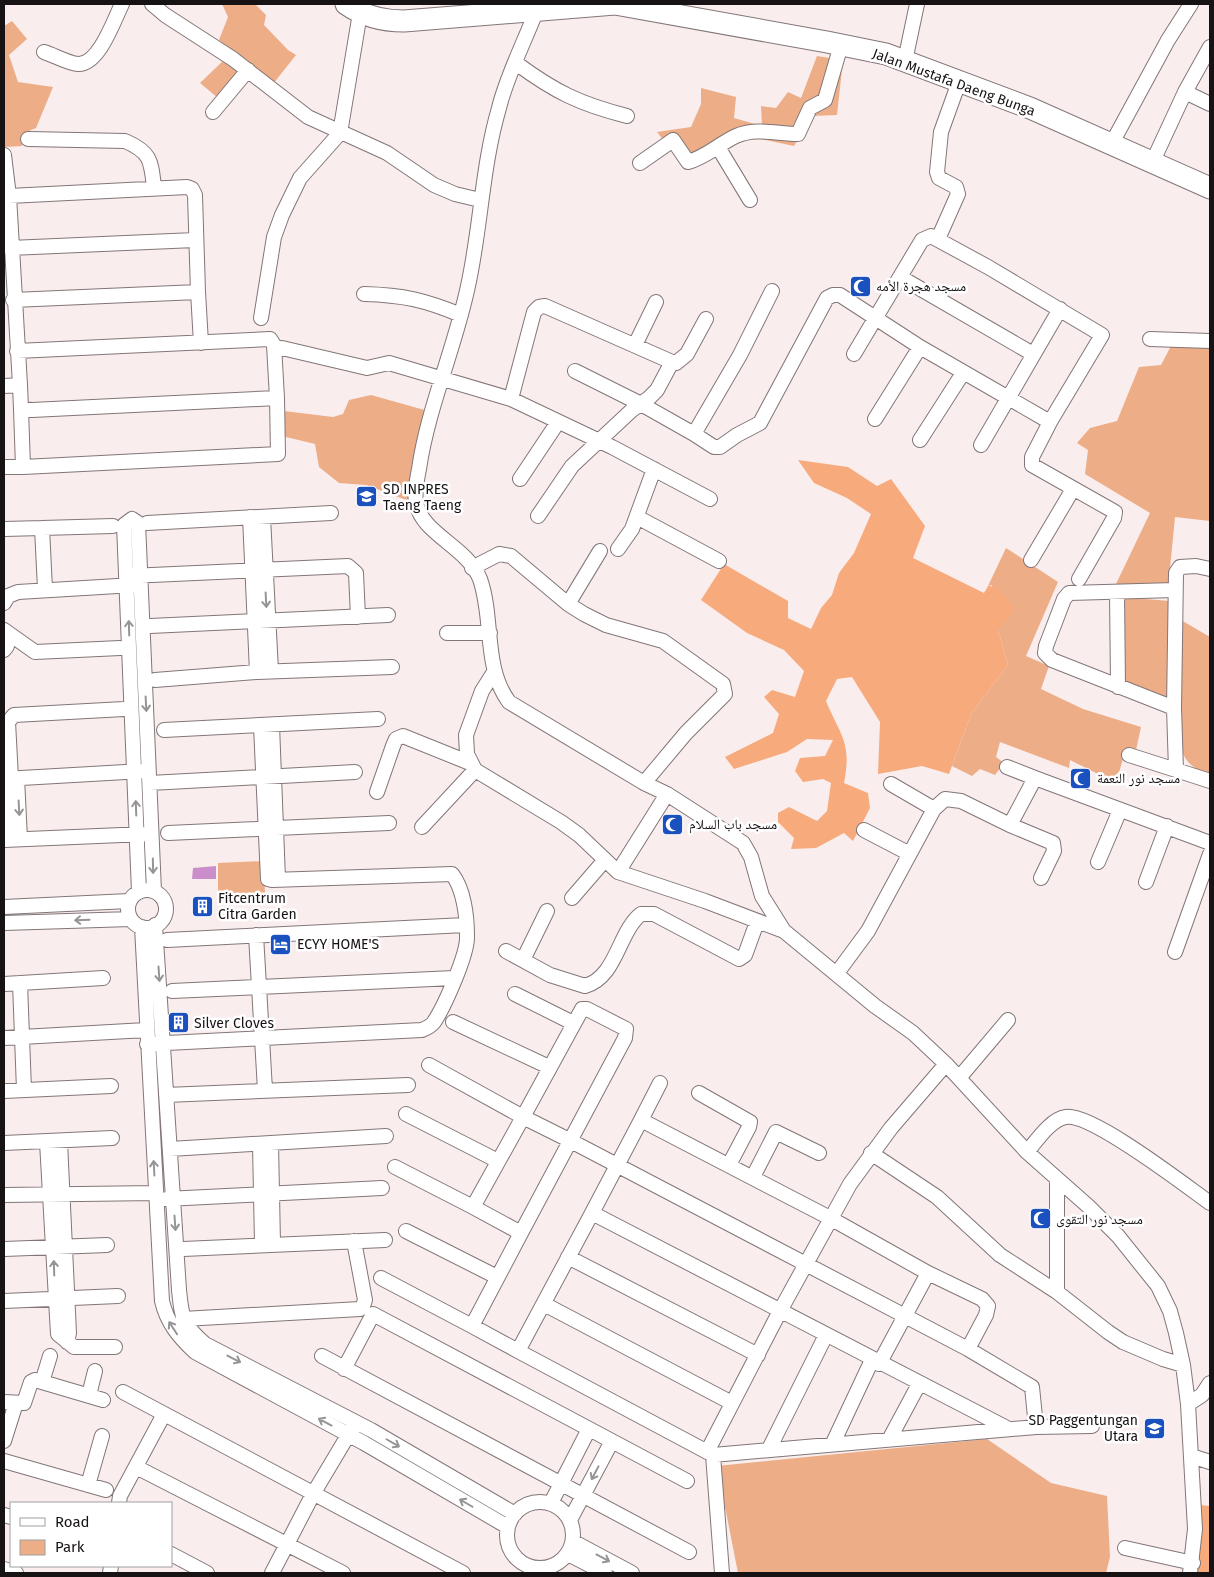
<svg xmlns="http://www.w3.org/2000/svg" width="1214" height="1577" viewBox="0 0 1214 1577" font-family="'Fira Sans','Noto Naskh Arabic',sans-serif">
	<style>
		.green { fill: #ecad87 }
		.forest { fill: #f7ab7d }
		.water { fill: #ca8ecb }
		.lines { fill: none; stroke-linecap: round; stroke-linejoin: round }
		.minor-casing { stroke: #827677; stroke-width: 16 }
		.primary-casing { stroke: #827677; stroke-width: 23 }
		.minor { stroke: #fff; stroke-width: 14 }
		.primary { stroke: #fff; stroke-width: 21 }
		.oneway { stroke: #979495 }
		.labels { text-anchor: middle; stroke-width: 5; stroke-linejoin: round; paint-order: stroke }
		.street-label { font-size: 14px; fill: #171213; stroke: #fff }
		.poi-label { font-size: 14px; fill: #171213; stroke: #fff; text-anchor: start }
	</style>
	<rect width="100%" height="100%" fill="#faedee"/>
	<path class="green" d="M222 4H255L266 15 264 25 288 50 296 55 273 84 219 40 228 17Z
		M12 21 27 39 9 55 18 82 53 87 36 128 24 133 22 146 4 147V26Z
		M817 56 843 60 837 115 812 116 794 146 756 138 741 139 680 161 657 132 691 127 701 104V88L736 97 734 118 762 126 761 106 776 108 788 92 801 98Z
		M224 60 242 72 218 98 200 83Z
		M1172 344H1210V521L1175 517 1168 589 1116 584 1150 513 1085 474 1088 450 1077 443 1090 428 1117 421 1139 367 1161 365Z
		M371 395 428 411 411 480 409 501 366 485 339 483 319 467 315 444 282 436 284 411 333 417 343 414 349 400Z
		M1006 548 1058 582 1026 656 1049 666 1041 689 1083 709 1141 727 1136 750 1126 748 1116 783 1070 760 1069 768 1000 742 996 757 1004 763 995 775 980 769 972 776 952 766 971 714 1008 665 998 630 992 585 988 586Z
		M1121 597 1170 601 1169 700 1124 682Z
		M1181 620 1210 637V776C1193 768 1184 763 1180 743Z
		M264 861 265 896 218 899V863Z
		M987 1439 1051 1483 1107 1496 1110 1557 1106 1573H738L717 1466Z"/>
	<path class="forest" d="M798 460 848 467 877 486 891 479 925 526 913 558 984 593 988 586C1001 585 1008 601 1015 610L998 630 1008 665 971 714 949 774 922 766 878 774 880 722 852 677 837 679 826 701C841 737 852 742 844 783L868 793 870 808 853 841 844 833 816 848 791 849 794 838 778 822V813L789 807 817 821 827 811 831 783 823 779 803 782 795 771 800 758 825 756 833 740 807 739 787 752 734 769 725 757 773 733 779 714 764 697 772 690 795 697 804 671 784 650 747 633 701 600 724 564 788 601V618L811 629 821 608 832 595 839 573 854 553 871 514 847 498 814 483Z
		M1200 1505 1210 1506V1573H1195L1199 1557Z"/>
	<path class="water" d="M216 866V879H192L193 868Z"/>
	<g class="lines">
		<defs>
			<path id="minor" d="M152 4 165 15 233 59 308 117 387 153 434 185 455 194 480 200
				M537 9C525 41 507 75 499 108 482 166 481 227 468 286 455 348 428 407 419 469 417 480 414 492 416 502 421 534 467 546 480 579 494 619 483 667 509 702L644 783 667 794 743 843 751 857 762 896 784 931 875 1006 913 1033 946 1064 1027 1152 1088 1206 1118 1236 1158 1286 1170 1311 1176 1333 1183 1365 1188 1404 1195 1529 1190 1573
				M44 52C54 55 67 63 78 64 99 65 114 20 122 4
				M905 61 917 4
				M516 63C555 92 580 104 627 116
				M1185 92 1210 104
				M213 112 248 70
				M28 139 125 141C151 152 151 161 154 187
				M1112 143 1168 40 1191 4
				M718 147 750 200
				M4 155 9 196 20 385 4 386
				M1153 161 1185 92 1210 47
				M640 163 673 140 688 162C706 157 719 144 736 136 756 127 777 134 798 134L810 108 825 100 841 45
				M9 196 187 187 192 189 195 195 198 292 13 300
				M938 239 958 194 956 187 939 178 937 172 941 132 959 82
				M10 248 195 240
				M900 277 1033 354
				M198 292 201 343
				M364 294C403 295 425 300 461 315
				M261 318 274 237 282 215 300 178 340 133 360 13 364 5
				M1150 339 1210 341
				M635 345 656 302
				M282 348 367 368 389 363 511 399 612 447 710 499
				M17 351 270 339 274 345 277 398 32 410 21 409 20 385
				M854 354 922 240 931 236 988 267 1102 335 1050 422
				M575 371 641 404 694 434 740 355 772 291
				M511 399 534 312 539 307 545 306 672 362
				M21 409 23 467 278 454 277 398
				M875 419 920 347
				M694 434 714 447H720L737 435 760 423 827 298 833 295H840L920 347 1050 422 1032 457V465L1115 512 1114 518 1079 579
				M920 440 963 373
				M981 445 1060 309
				M4 467H23
				M520 479 558 422
				M538 516 572 466 632 410 649 398 657 390 672 362 676 363 687 354 706 319
				M250 517 257 672
				M263 517 271 671
				M637 517 719 561
				M147 523 331 513
				M42 528 113 526
				M4 529 42 528 45 589
				M618 549 632 529 654 469
				M1031 560 1073 489
				M472 568 499 554 511 556 568 604 584 614 606 625 663 641 723 684 725 694 686 733 644 783
				M130 576 348 566 356 573 358 617
				M1117 593 1118 687
				M4 603 8 596 18 592 134 585
				M568 604 600 551
				M150 626 388 615
				M4 630 35 652 120 648
				M447 633H490
				M4 650 7 646
				M494 672 482 691 466 735 467 754 475 770 561 822 579 835 618 872 705 901 784 931
				M155 680 257 672 392 667
				M1174 708 1052 660 1045 653 1046 646 1064 599 1069 593 1175 590
				M272 725 278 879
				M164 730 378 719
				M1129 755 1176 770 1174 708 1176 573 1180 567 1196 566 1210 569
				M1007 767 1035 778
				M1176 770 1210 781
				M4 778 8 840
				M11 778 8 722 14 715 124 709
				M17 778 20 839
				M4 779 143 771
				M150 783 355 772
				M891 784 934 809
				M377 792 393 746 396 739 403 736 470 763
				M1010 825 1053 843 1054 851 1041 878
				M422 827 475 770
				M864 830 908 853
				M168 833 389 823
				M4 840 145 834
				M1098 862 1120 810
				M618 872 667 794
				M1146 882 1167 826
				M128 909a19 19 0 1 1 38 0a19 19 0 1 1-38 0Z
				M139 892 124 525 132 519 138 523 154 891
				M572 898 604 861
				M4 907 129 901
				M4 923 131 919
				M155 925 179 1290C182 1319 182 1324 205 1344L371 1430 515 1514
				M142 927 162 1301C167 1323 179 1337 195 1352L364 1443 508 1527
				M256 935 265 1090
				M167 940 465 925
				M506 951 550 975 585 986C617 977 618 932 641 914H654L739 959 745 955 757 922
				M1175 952 1210 854
				M523 960 547 911
				M837 973 868 931 934 809 945 799 961 801 1010 825 1035 778 1210 843
				M20 983 24 1090
				M4 984 103 978
				M172 991 454 978
				M515 994 573 1023
				M453 1022 549 1067
				M4 1038 146 1030
				M147 1044 422 1030C427 1028 431 1026 434 1022 444 1007 468 954 467 936 467 917 464 889 452 874L272 880 268 879 261 726
				M429 1065 523 1117 582 1009H587L626 1029 625 1038 521 1233 473 1207 523 1117 569 1140 968 1349 1032 1387 1036 1427 713 1455 722 1573
				M959 1078 1008 1020
				M4 1091 111 1086
				M699 1093 750 1122 749 1127 729 1165
				M166 1095 408 1085
				M406 1114 498 1161
				M641 1120 660 1083
				M47 1142 58 1334 74 1347H115
				M60 1142 69 1333 67 1342
				M4 1143 112 1138
				M271 1143 273 1244
				M260 1144 262 1244
				M170 1149 386 1136
				M1027 1152C1037 1140 1051 1119 1066 1117 1092 1113 1186 1186 1210 1203
				M871 1153 937 1197 1000 1255 1057 1292 1108 1332 1123 1342 1163 1359 1183 1365
				M395 1167 473 1207
				M753 1177 776 1132 819 1153
				M1057 1180V1292
				M4 1195 156 1193
				M166 1199 382 1188
				M592 1213 641 1120 830 1218 928 1273 879 1364
				M406 1231 497 1277
				M4 1249 107 1245
				M183 1249 385 1240
				M568 1257 758 1355
				M928 1273 982 1299 988 1306 986 1315 968 1349
				M381 1278 472 1326
				M4 1301 118 1296
				M544 1304 732 1403
				M183 1319 360 1309 363 1306 365 1300 354 1241
				M518 1351 472 1326 521 1233
				M322 1356 689 1552
				M344 1369 373 1314 687 1481
				M42 1382 103 1400
				M123 1392 463 1573
				M89 1395 95 1371
				M4 1402 24 1403 31 1382 35 1380 42 1382 50 1356
				M1188 1404 1202 1395 1210 1383
				M1036 1427 1092 1426
				M890 1438 919 1384
				M4 1441 16 1403
				M833 1443 872 1360
				M769 1449 826 1335
				M707 1452 780 1311 850 1184 891 1128 946 1064
				M713 1455 518 1351 592 1213 1007 1428
				M1191 1456 1210 1462
				M4 1461 106 1490
				M136 1467 343 1573
				M88 1485 102 1436
				M507 1535a33 33 0 1 1 66 0a33 33 0 1 1-66 0Z
				M119 1503 120 1496 164 1414
				M551 1503 589 1429
				M4 1515 11 1517
				M570 1520 612 1441
				M574 1542 632 1573
				M1125 1548 1193 1563
				M171 1554 207 1573
				M568 1554 605 1573
				M4 1569 16 1573
				M110 1573 111 1566
				M272 1573 313 1494 353 1427"/>
			<path id="primary" d="M346 4C363 16 383 21 404 21L615 4 827 42 886 54 1030 108 1210 188"/>
		</defs>
		<use href="#minor" class="minor-casing"/>
		<use href="#primary" class="primary-casing"/>
		<use href="#minor" class="minor"/>
		<use href="#primary" class="primary"/>
	</g>
	<defs><path id="oneway-shaft" d="M-6 0H5M1.5-3L5.5 0L1.5 3" fill="none" stroke-width="1.6" stroke-linecap="round" stroke-linejoin="round" transform="scale(1.25)"/></defs>
	<g class="oneway">
		<use href="#oneway-shaft" transform="translate(266 600) rotate(87)"/>
		<use href="#oneway-shaft" transform="translate(129 628) rotate(-92)"/>
		<use href="#oneway-shaft" transform="translate(146 704) rotate(87)"/>
		<use href="#oneway-shaft" transform="translate(19 808) rotate(87)"/>
		<use href="#oneway-shaft" transform="translate(136 808) rotate(-92)"/>
		<use href="#oneway-shaft" transform="translate(153 866) rotate(89)"/>
		<use href="#oneway-shaft" transform="translate(82 920) rotate(178)"/>
		<use href="#oneway-shaft" transform="translate(159 974) rotate(86)"/>
		<use href="#oneway-shaft" transform="translate(154 1168) rotate(-93)"/>
		<use href="#oneway-shaft" transform="translate(175 1223) rotate(86)"/>
		<use href="#oneway-shaft" transform="translate(54 1268) rotate(-92)"/>
		<use href="#oneway-shaft" transform="translate(173 1328) rotate(-123)"/>
		<use href="#oneway-shaft" transform="translate(234 1359) rotate(27)"/>
		<use href="#oneway-shaft" transform="translate(325 1422) rotate(-152)"/>
		<use href="#oneway-shaft" transform="translate(393 1443) rotate(30)"/>
		<use href="#oneway-shaft" transform="translate(595 1473) rotate(118)"/>
		<use href="#oneway-shaft" transform="translate(466 1503) rotate(-150)"/>
		<use href="#oneway-shaft" transform="translate(603 1558) rotate(28)"/>
	</g>
	<defs>
		<symbol id="mosque-square" viewBox="-11 -11 22 22"><rect x="-9" y="-9" width="18" height="18" rx="4" fill="#1a51be" stroke="#fff"/><path d="M3.5-4.9A6 6 0 1 0 3.5 4.9A5 5 0 1 1 3.5-4.9Z" fill="#fff"/></symbol>
		<symbol id="school-square" viewBox="-11 -11 22 22"><rect x="-9" y="-9" width="18" height="18" rx="4" fill="#1a51be" stroke="#fff"/><path d="M0-5L7-2L0 1L-7-2ZM-4 1L0 2.5L4 1V4Q0 6-4 4Z" fill="#fff"/></symbol>
		<symbol id="building-square" viewBox="-11 -11 22 22"><rect x="-9" y="-9" width="18" height="18" rx="4" fill="#1a51be" stroke="#fff"/><path d="M-4-6H4V6H1V3H-1V6H-4ZM-2.5-4.3h1.7v1.8h-1.7ZM.8-4.3h1.7v1.8H.8ZM-2.5-1h1.7V.8h-1.7ZM.8-1h1.7V.8H.8Z" fill="#fff"/></symbol>
		<symbol id="hotel-square" viewBox="-11 -11 22 22"><rect x="-9" y="-9" width="18" height="18" rx="4" fill="#1a51be" stroke="#fff"/><path d="M-6-4.5h1.5V1H6V5H4.5V3h-9V5H-6ZM-4 0a1.8 1.8 0 1 1 3.6 0ZM.5 0V-2.5h3Q6-2.5 6 0Z" fill="#fff"/></symbol>
	</defs>
	<g fill-rule="evenodd">
		<use href="#mosque-square" x="848" y="274" width="25" height="25"/>
		<use href="#school-square" x="354" y="484" width="25" height="25"/>
		<use href="#mosque-square" x="1068" y="766" width="25" height="25"/>
		<use href="#mosque-square" x="660" y="812" width="25" height="25"/>
		<use href="#building-square" x="190" y="894" width="25" height="25"/>
		<use href="#hotel-square" x="268" y="932" width="25" height="25"/>
		<use href="#building-square" x="166" y="1010" width="25" height="25"/>
		<use href="#mosque-square" x="1028" y="1206" width="25" height="25"/>
		<use href="#school-square" x="1142" y="1416" width="25" height="25"/>
	</g>
	<g class="labels">
		<g class="street-label">
			<text transform="translate(954 82) rotate(20)" y="5">Jalan Mustafa Daeng Bunga</text>
		</g>
		<g class="poi-label">
			<text x="876" y="291">مسجد هجرة الأمه</text>
			<text x="383" y="494">SD INPRES<tspan x="383" dy="16">Taeng Taeng</tspan></text>
			<text x="1097" y="783">مسجد نور النعمة</text>
			<text x="689" y="829">مسجد باب السلام</text>
			<text x="218" y="903">Fitcentrum<tspan x="218" dy="16">Citra Garden</tspan></text>
			<text x="297" y="949">ECYY HOME'S</text>
			<text x="194" y="1028">Silver Cloves</text>
			<text x="1056" y="1224">مسجد نور التقوى</text>
			<text x="1138" y="1425" text-anchor="end">SD Paggentungan<tspan x="1138" dy="16">Utara</tspan></text>
		</g>
	</g>
	<rect width="1214" height="1577" fill="none" stroke="#171213" stroke-width="10"/>
	<rect x="10" y="1502" width="162" height="65" fill="#ffffff" stroke="#a2a0a1"/>
	<rect x="20" y="1518" width="25" height="8" fill="#ffffff" stroke="#a2a0a1"/>
	<text x="55" y="1527" font-size="15" fill="#171213">Road</text>
	<rect x="20" y="1540" width="25" height="15" fill="#ecad87" stroke="#a2a0a1"/>
	<text x="55" y="1552" font-size="15" fill="#171213">Park</text>
</svg>
